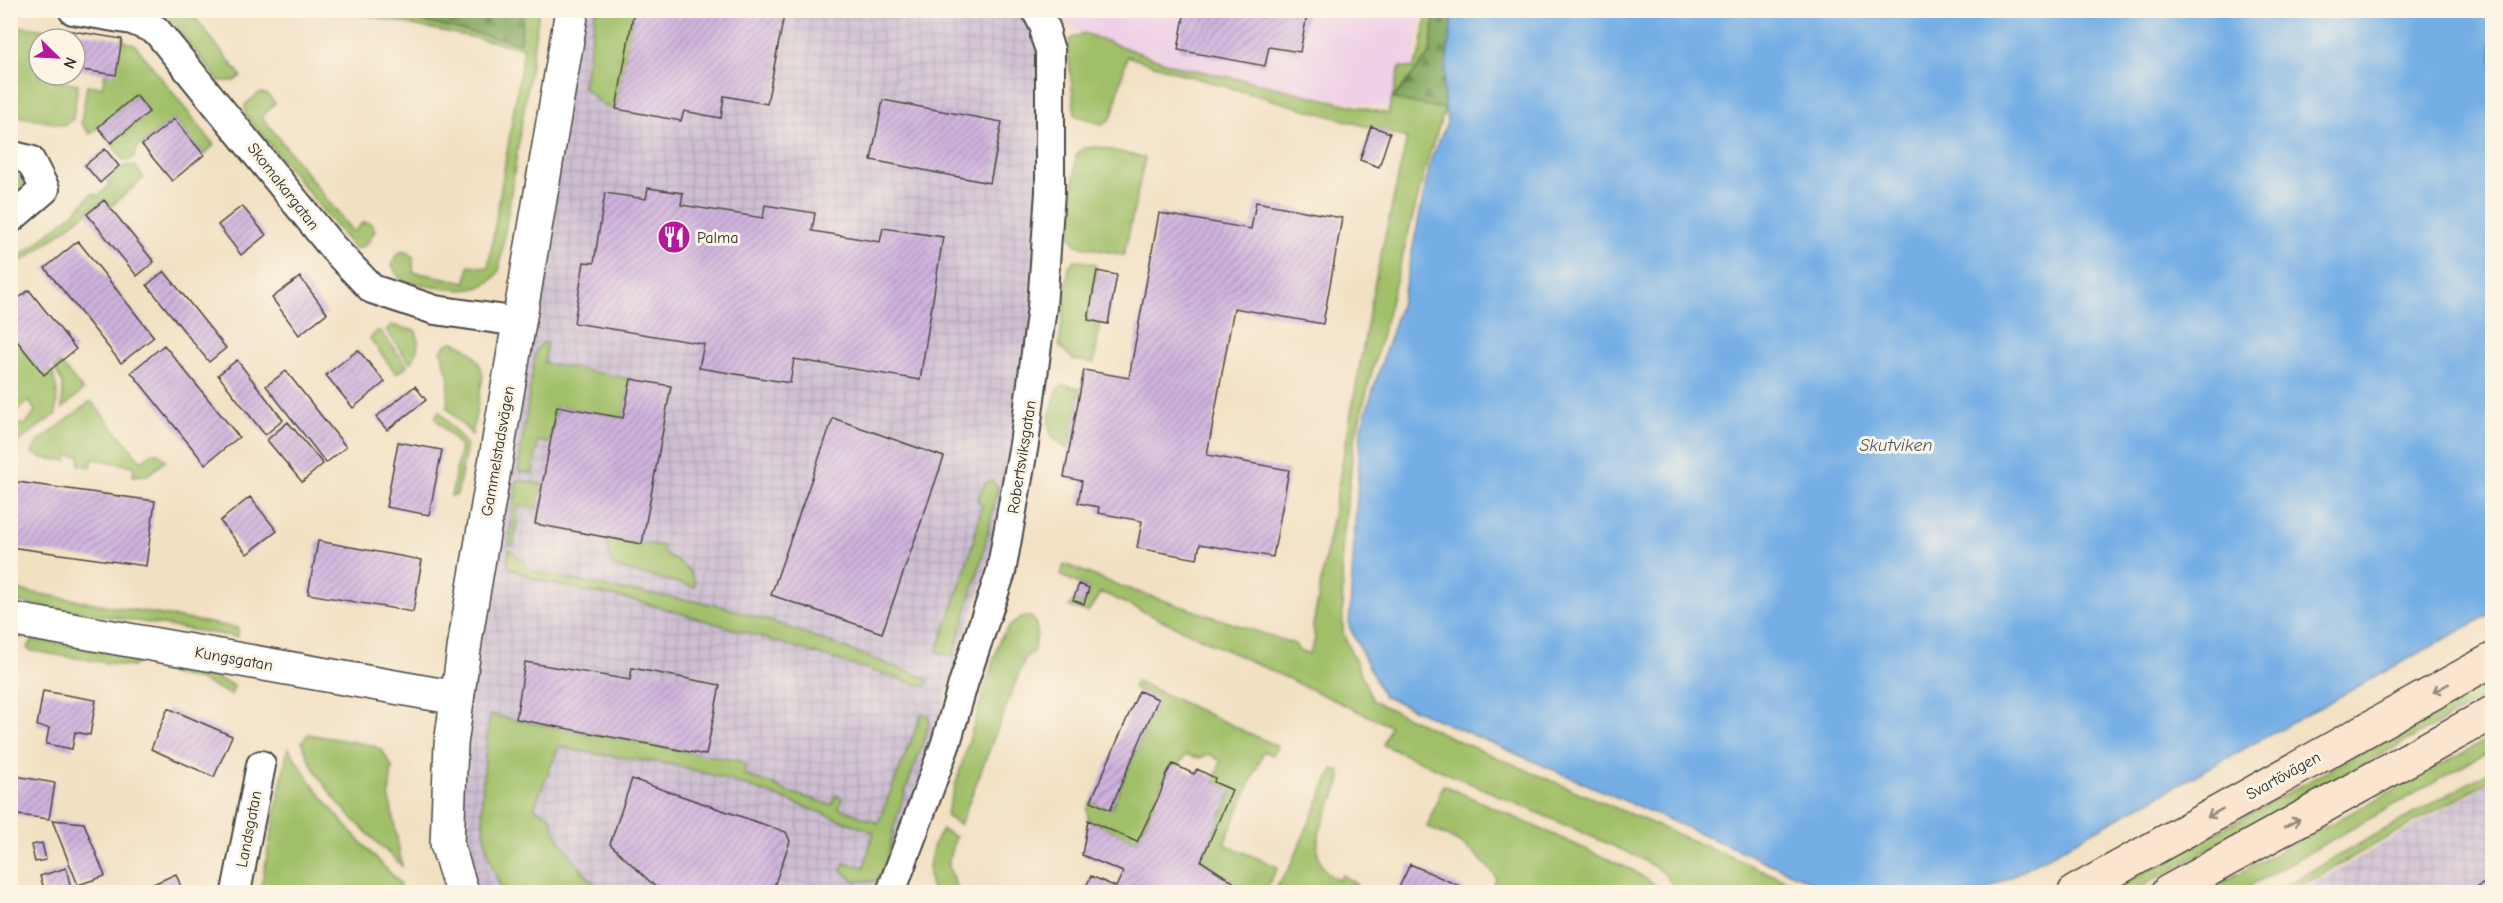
<svg xmlns="http://www.w3.org/2000/svg" width="2503" height="903" viewBox="0 0 2503 903" font-family="'Comic Neue',sans-serif">
	<style>
		.built { fill: #efd0e6 }
		.industrial { fill: url(#industrial-grid) }
		.green { fill: #a0bf67; stroke: #667549; stroke-width: 1.5 }
		.forest { fill: url(#forest-firs); stroke: #566844; stroke-width: 1.5 }
		.water { fill: #74aee5; stroke: #506c88; stroke-width: 1.5 }
		.building { fill: url(#building-hatch) }
		.lines { fill: none; stroke-linecap: round; stroke-linejoin: round }
		.minor-casing { stroke: #494642; stroke-width: 32 }
		.tertiary-casing { stroke: #494642; stroke-width: 36 }
		.secondary-casing { stroke: #494642; stroke-width: 36 }
		.minor { stroke: #fff; stroke-width: 28 }
		.tertiary { stroke: #fff; stroke-width: 33 }
		.secondary { stroke: #fbe5cf; stroke-width: 33 }
		.oneway { stroke: #93887d }
		.labels { text-anchor: middle; stroke-width: 6; stroke-linejoin: round; paint-order: stroke }
		.street-label { font-size: 16px; fill: #2b2b2b; stroke: #fcf5e5 }
		.poi-label { font-size: 16px; fill: #2b2b2b; stroke: #fcf5e5; text-anchor: start }
		.water-label { font-size: 18px; font-style: italic; fill: #45596c; stroke: #fcf5e5 }
	</style>
	<defs>
		<pattern id="industrial-grid" width="8" height="8" patternUnits="userSpaceOnUse" patternTransform="scale(1.5)"><rect width="8" height="8" fill="#cdbed2"/><path d="M0 4h8M4 0v8" fill="none" stroke="#b0a3b4"/></pattern>
		<pattern id="forest-firs" width="22" height="20" patternUnits="userSpaceOnUse" patternTransform="scale(1.5)"><rect width="22" height="20" fill="#80a65c"/><path d="M5 1l3.5 6h-7zM16 11l3.5 6h-7z" fill="#69874c"/></pattern>
		<pattern id="building-hatch" width="6" height="6" patternUnits="userSpaceOnUse" patternTransform="scale(1.5)"><rect width="6" height="6" fill="#d0b3de"/><path d="M-1 1l2-2M0 6l6-6M5 7l2-2" fill="none" stroke="#a992b4"/></pattern>
	</defs>
	<rect width="100%" height="100%" fill="#fcf5e5"/>
	<filter id="ink" filterUnits="userSpaceOnUse"><feTurbulence type="fractalNoise" baseFrequency=".0167" numOctaves="2"/><feDisplacementMap in="SourceGraphic" scale="12" xChannelSelector="R" yChannelSelector="G"/><feConvolveMatrix kernelMatrix="1 2 1 2 8 2 1 2 1" color-interpolation-filters="sRGB"/></filter>
	<filter id="wash" filterUnits="userSpaceOnUse"><feTurbulence type="fractalNoise" baseFrequency=".008" numOctaves="4" result="noise"/><feDisplacementMap in="SourceGraphic" scale="24" xChannelSelector="R" yChannelSelector="G"/><feGaussianBlur stdDeviation="1.35" result="paint"/><feColorMatrix in="noise" values="0 0 0 0 0 0 0 0 0 0 0 0 0 0 0 0 0 1.4 0 .05"/><feComposite in="paint" operator="in"/></filter>
	<g filter="url(#wash)">
		<rect width="100%" height="100%" fill="#f2e0c2"/>
		<path class="built" d="M1050 11H1423L1406 111 1216 80 1087 39Z"/>
		<path class="industrial" d="M576 11H1033L1052 141 1025 447 885 892H467L448 840Z
			M2492 781V892H2299Z"/>
		<path class="green" d="M163 11H190L241 76 234 81H219Z
			M345 11H539L499 271C480 302 436 286 406 282L399 278 392 265 395 257 400 252H408L413 257V272L466 282 469 265 488 268 524 48Z
			M596 11H634L616 109 603 105 583 87Z
			M1427 11H1435L1430 53 1393 98 1445 109 1428 158 1354 441 1342 549 1343 633 1373 701 1463 743 1813 892H1678L1663 872 1638 857 1383 745 1390 726 1101 592 1088 612 1069 607 1073 600 1084 604 1089 588 1061 576 1064 564 1123 587 1295 644 1299 651 1309 654 1315 640 1313 626 1374 286 1407 138 1185 75 1127 56 1112 117 1103 125 1075 115 1068 51 1070 39 1084 33 1179 67 1249 81 1388 114 1400 67 1413 68 1421 51Z
			M15 26 60 32 59 39H39V75H55V81L78 84 73 119 64 125 11 115V57Z
			M121 40 135 45 214 145 204 155 174 119 137 148 135 156 131 160H123L111 143 149 112 136 95 90 134 81 123 87 85 102 87 105 73Z
			M259 93 267 94 275 103 262 117 353 232 364 222 372 224 375 230C370 241 366 247 354 249L245 114V105Z
			M1099 147 1145 158 1124 255 1076 245 1070 235 1076 155 1083 148Z
			M134 165 144 178 110 207 104 200 28 257 21 261 11 260 10 250 19 257 76 211 92 193 98 196 109 186 108 181 124 166Z
			M11 170 26 186 11 203Z
			M1075 260 1095 264 1097 271 1088 320 1100 323 1094 363 1074 360 1059 346 1069 266Z
			M391 325 416 331C420 343 417 354 410 363L386 330Z
			M377 331H380L407 365 403 370 396 373 370 339Z
			M10 332 53 374 57 390 56 414 18 442 11 433V423L24 425 32 417 35 410 29 401 11 416Z
			M453 342C469 346 480 359 483 376L472 435 447 408 449 378 441 351 447 344Z
			M543 343H547L544 363 631 379 623 418 557 406 550 443 538 441 533 473 518 471 535 355 537 349Z
			M60 363 83 390 62 409 63 385 55 368Z
			M1065 385 1080 389 1070 450C1038 434 1050 418 1057 389Z
			M91 401 141 461 153 453H158L166 461 147 475 133 476 134 466 93 459 91 467 79 465 80 456 68 455 67 461 42 458 32 453 37 443Z
			M439 411 467 445 457 495 451 496 461 447 435 418Z
			M517 480 543 484 538 508 519 505 514 546 509 545Z
			M992 481 998 488 982 558 953 657 937 651C954 603 972 555 982 504L977 501 985 483Z
			M607 538 663 546 662 552C675 560 695 568 695 587L614 567 611 565Z
			M509 550C520 555 524 567 536 572L611 588 718 605 782 625 928 679 926 687C832 659 738 629 644 603 599 591 548 589 507 566Z
			M11 589 238 628V637L11 601Z
			M1021 617H1031C1041 626 1036 640 1033 652L1025 658 960 825 946 816 1000 639 1009 627Z
			M33 639 135 657 138 662 132 667 32 651 27 649Z
			M169 661 206 673 234 686 231 695 200 680 162 672 161 664Z
			M2492 680V694L2132 892H2108Z
			M1136 681 1277 746 1273 755 1264 751 1224 844 1278 867 1264 892H1242L1232 881 1201 861 1232 791 1214 782 1221 761 1209 754 1200 758 1186 755 1178 766 1173 764 1169 767 1137 842 1088 820 1087 810 1091 801 1111 809 1158 700 1133 688Z
			M922 713 928 715 929 720 926 735C915 765 903 794 895 824 889 844 891 865 875 881H854L842 870 844 863 864 867 874 832C811 810 747 783 682 767 641 757 599 758 559 746L534 808 552 817C551 837 588 878 603 892H504C472 837 483 775 490 715L739 761 746 765 744 775 772 784 782 790 832 805 836 795 842 798 839 808 878 823Z
			M308 734 371 745 382 750 392 767 389 795 402 866C371 837 338 808 316 772 310 763 306 752 302 742Z
			M2492 737V750L2239 892H2204Z
			M288 747C320 801 357 839 400 883V892H260Z
			M1333 769 1340 772 1341 779C1334 806 1307 837 1322 865 1326 872 1332 878 1340 880L1343 875 1357 884 1355 887 1349 885 1344 892H1273L1288 871Z
			M2492 770V779L2290 892H2273Z
			M1443 785 1632 870 1654 884 1661 892H1490L1497 878C1474 849 1460 841 1427 827Z
			M942 830 956 837C945 865 947 866 959 892H933C925 874 930 846 942 830Z"/>
		<path class="forest" d="M407 11H524L520 43 401 17Z
			M1435 11H1453L1443 90 1445 109 1393 99 1430 53Z"/>
		<path class="water" d="M1453 11H2492V613L1983 892H1835L1383 696 1349 626 1361 428 1403 296 1431 159 1447 123 1443 90Z"/>
		<g id="blocks">
			<path class="building" d="M634 10H785L767 104 724 96 721 118 684 111 681 121 616 109Z
				M1185 10H1308L1300 52 1269 47 1265 66 1178 50Z
				M60 29 122 39 116 75 75 69V39H59Z
				M136 95 149 112 111 143 98 127Z
				M883 100 1002 122 990 183 871 160Z
				M174 119 204 155 172 181 142 145Z
				M1371 126 1390 133 1379 167 1360 160Z
				M105 149 119 166 100 183 85 165Z
				M648 188 683 193 681 205 763 218 765 205 815 213 812 231 880 242 883 228 943 237 920 380 794 359 790 383 699 368 704 344 574 323 584 262 594 263 605 193 646 199Z
				M104 200 154 262 137 276 87 214Z
				M1256 202 1342 218 1323 324 1234 308 1207 455 1289 470 1273 557 1200 544 1197 559 1137 548 1142 521 1098 513 1099 507 1078 503 1082 481 1064 477 1084 370 1129 378 1159 213 1251 229Z
				M242 206 266 235 241 255 218 225Z
				M78 241 154 337 121 363 45 268Z
				M164 271 226 348 209 362 147 285Z
				M1097 271 1117 275 1108 324 1088 320Z
				M300 277 327 313 299 335 272 298Z
				M29 290 76 349 44 375 10 332V305Z
				M164 345 239 437 205 464 131 372Z
				M358 350 385 382 353 408 326 375Z
				M237 360 283 420 265 435 218 375Z
				M286 371 346 447 326 463 266 386Z
				M631 379 671 386 642 544 535 524 557 406 623 418Z
				M415 386 426 400 387 430 376 417Z
				M833 418 944 457 882 633 771 595Z
				M288 422 323 464 302 482 267 440Z
				M398 442 442 450 429 515 386 507Z
				M10 481 155 501 146 566 10 547Z
				M250 497 277 531 247 554 220 521Z
				M318 541 422 560 413 612 308 594Z
				M1079 584 1089 588 1084 604 1073 600Z
				M525 662 630 680 632 668 720 685 706 755 516 719Z
				M43 691 96 700 90 735 75 732 72 749 46 744 49 728 37 726Z
				M1139 691 1158 699 1110 810 1091 801Z
				M168 708 232 736 214 777 151 749Z
				M1173 764 1194 774 1197 769 1215 778 1214 782 1232 790 1201 861 1232 881 1242 892H1093L1085 889 1091 876 1116 887 1123 872 1082 855 1088 820 1137 842 1160 794 1166 777 1165 776Z
				M10 775 55 783 49 819 10 814Z
				M632 779 786 832 790 841 772 892H661L610 844Z
				M52 820 84 823 105 876 78 885Z
				M42 843 46 860 35 862 31 845Z
				M1410 864 1464 888 1462 892H1397Z
				M66 868 72 892H45L40 876Z
				M176 874 183 892H135Z
				M2492 879V892H2468Z"/>
		</g>
	</g>
	<g filter="url(#ink)">
		<use href="#blocks" fill-opacity="0" stroke="#494642" stroke-width="1.5"/>
		<g class="lines">
			<defs>
				<path id="minor" d="M73 10 132 20 156 30 333 248 372 289 435 310 519 322
					M10 155 30 160 45 189 10 219
					M236 892 261 765
					M891 892 946 743 964 681 1001 572 1024 444 1042 307 1050 192V50L1045 36 1046 29 1036 10"/>
				<path id="tertiary" d="M10 619 457 698
					M462 892 447 844 451 744 466 635 572 10"/>
				<path id="secondary" d="M2075 892 2492 660
					M2168 892 2492 713"/>
			</defs>
			<use href="#minor" class="minor-casing"/>
			<use href="#tertiary" class="tertiary-casing"/>
			<use href="#secondary" class="secondary-casing"/>
			<use href="#minor" class="minor"/>
			<use href="#tertiary" class="tertiary"/>
			<use href="#secondary" class="secondary"/>
		</g>
		<defs><path id="oneway-shaft" d="M-6 0H5M1.5-3L5.5 0L1.5 3" fill="none" stroke-width="1.6" stroke-linecap="round" stroke-linejoin="round" transform="scale(1.5)"/></defs>
		<g class="oneway">
			<use href="#oneway-shaft" transform="translate(2441 688) rotate(151)"/>
			<use href="#oneway-shaft" transform="translate(2215 813) rotate(151)"/>
			<use href="#oneway-shaft" transform="translate(2292 823) rotate(-29)"/>
		</g>
	</g>
	<defs>
		<symbol id="restaurant-disc" viewBox="-11 -11 22 22"><circle r="9.5" fill="#b5179e" stroke="#fcf5e5"/><path d="M-5-6h1v4h1v-4h1v4h1v-4h1v5L-1.5 .5V6h-2V.5L-5-1ZM5-6V6H3V1.5H1.5Q1.5-4 5-6Z" fill="#fff"/></symbol>
	</defs>
	<g fill-rule="evenodd">
		<use href="#restaurant-disc" x="655" y="218" width="38" height="38"/>
	</g>
	<g class="labels">
		<g class="street-label">
			<text transform="translate(284 186) rotate(52)" y="6">Skomakargatan</text>
			<text transform="translate(497 451) rotate(-80)" y="6">Gammelstadsvägen</text>
			<text transform="translate(1021 457) rotate(-81)" y="6">Robertsviksgatan</text>
			<text transform="translate(234 658) rotate(10)" y="6">Kungsgatan</text>
			<text transform="translate(2283 775) rotate(-29)" y="6">Svartövägen</text>
			<text transform="translate(248 829) rotate(-79)" y="6">Landsgatan</text>
		</g>
		<g class="poi-label">
			<text x="697" y="243">Palma</text>
		</g>
		<g class="water-label">
			<text x="1896" y="451">Skutviken</text>
		</g>
	</g>
	<rect width="2503" height="903" fill="none" stroke="#fcf5e5" stroke-width="36"/>
	<g transform="translate(57 57) rotate(114)"><circle r="28" fill="#fcf5e5" stroke="#a8a49b" stroke-width="1.5"/>
	<path d="M0-4.5L10 22L0 15L-10 22Z" fill="#b5179e"/>
	<text y="-9" font-size="16" font-weight="bold" text-anchor="middle" fill="#2b2b2b">N</text>
	</g>
</svg>
